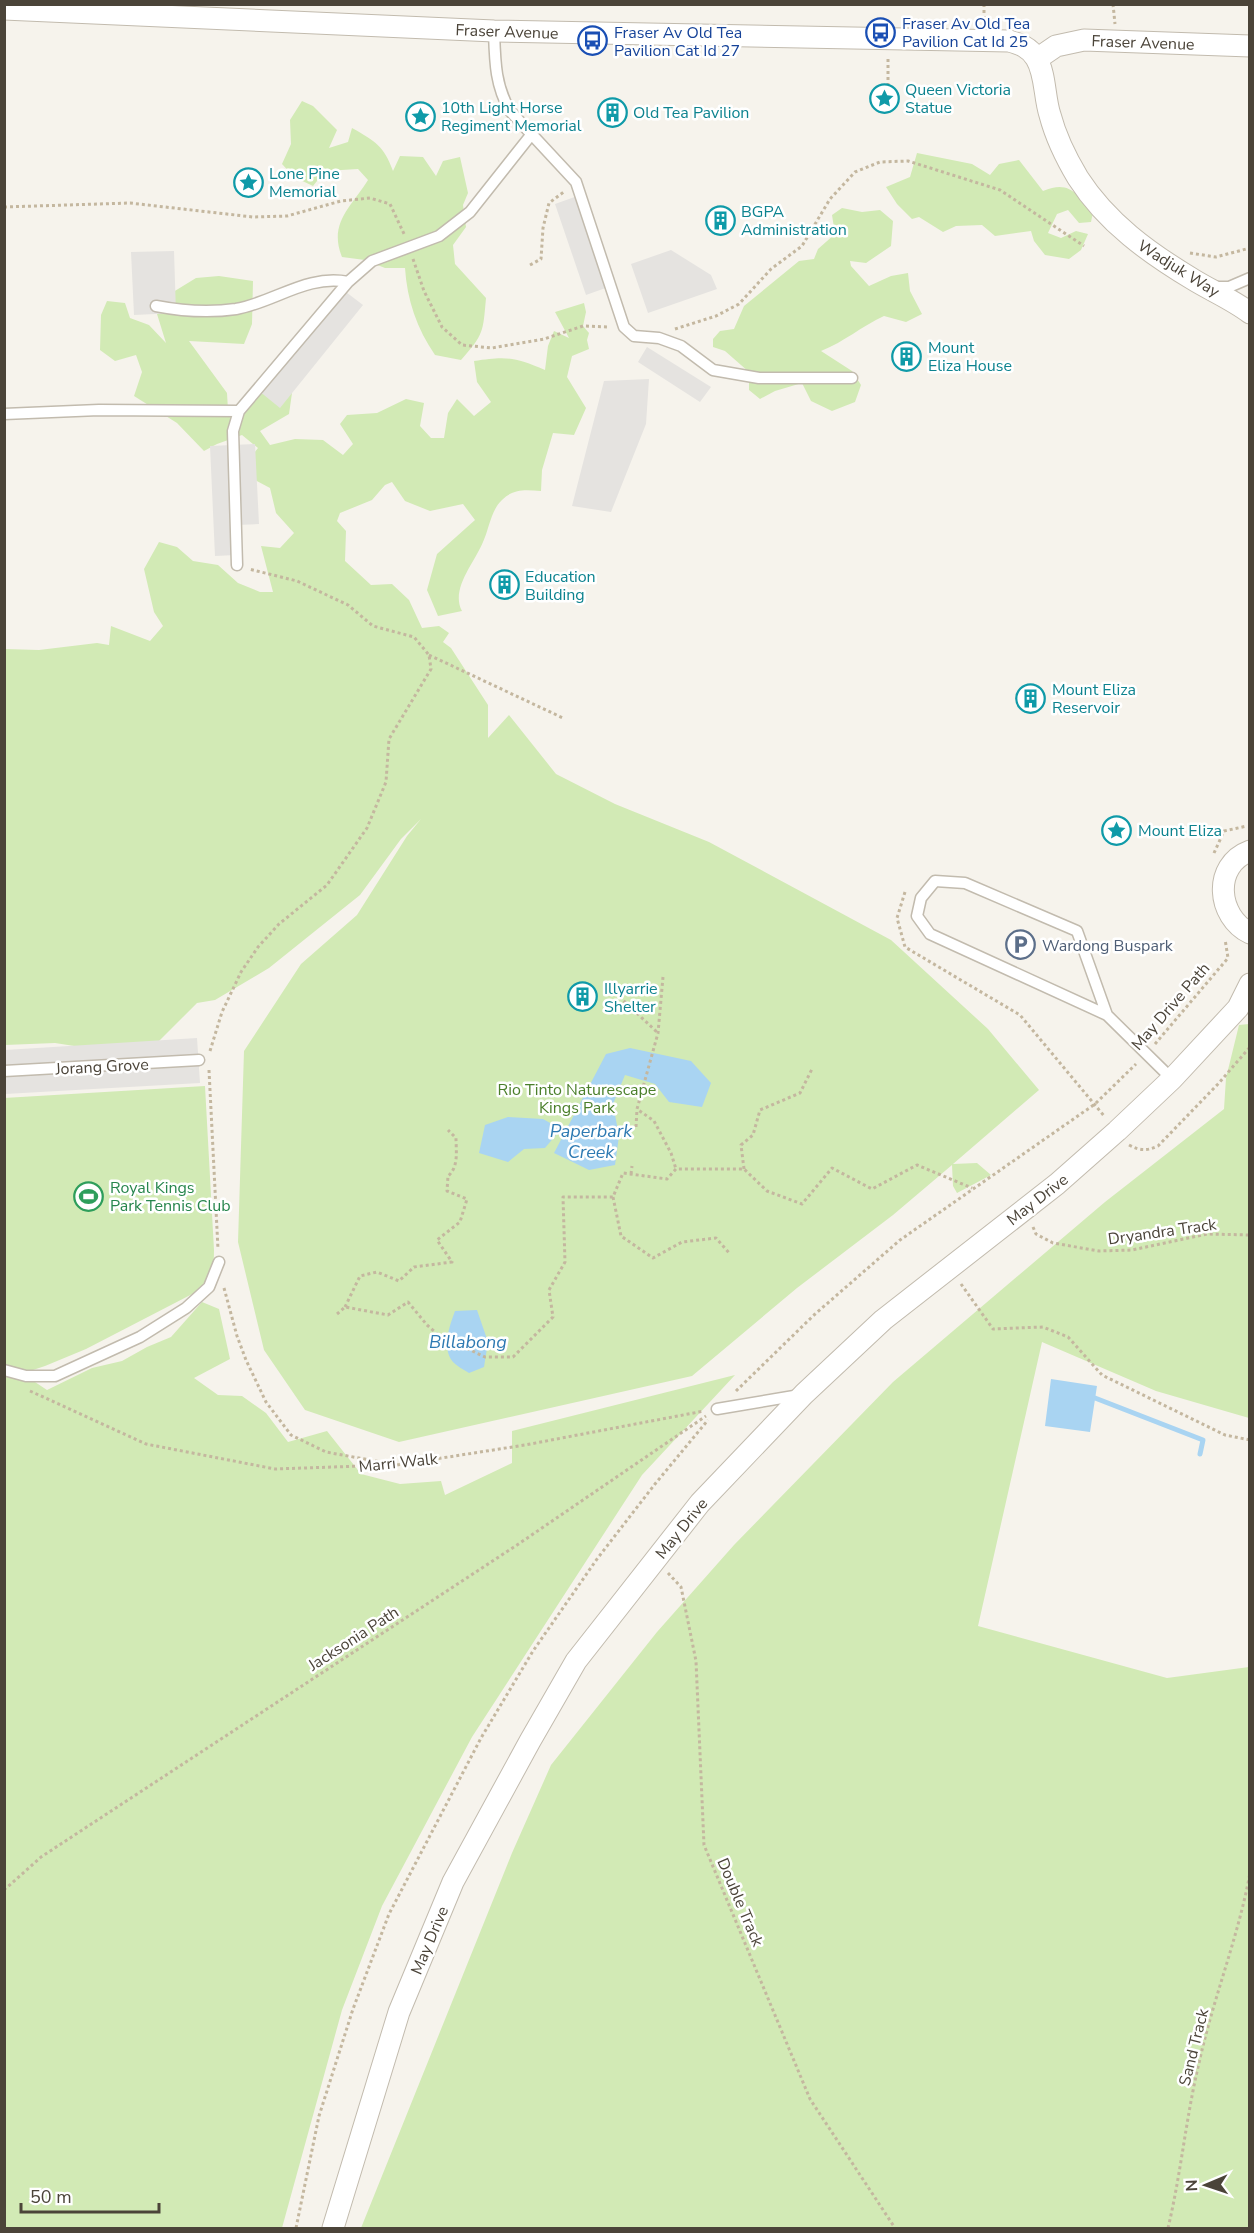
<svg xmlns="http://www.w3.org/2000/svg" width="1254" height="2233" viewBox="0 0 1254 2233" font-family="'Nunito Sans',sans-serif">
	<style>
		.green { fill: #d2eab5 }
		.parking { fill: #e5e3e0 }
		.water { fill: #a9d4f2 }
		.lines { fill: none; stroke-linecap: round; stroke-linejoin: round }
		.stream { stroke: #a9d4f2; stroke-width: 5 }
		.service-casing { stroke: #c2bbae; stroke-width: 13 }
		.minor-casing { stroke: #c2bbae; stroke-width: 23 }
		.path { stroke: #c4b79f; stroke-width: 3; stroke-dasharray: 3 3; stroke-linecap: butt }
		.service { stroke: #fff; stroke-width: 10 }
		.minor { stroke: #fff; stroke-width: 21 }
		.labels { text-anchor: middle; stroke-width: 5; stroke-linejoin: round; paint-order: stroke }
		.transit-label { font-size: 16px; fill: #164399; stroke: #fff; text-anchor: start }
		.street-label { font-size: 16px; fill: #4b4439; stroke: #fff }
		.culture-label { font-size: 16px; fill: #0d838f; stroke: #fff; text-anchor: start }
		.service-label { font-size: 16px; fill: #4e5e75; stroke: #fff; text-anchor: start }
		.park-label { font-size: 16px; fill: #4a7f2a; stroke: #fff }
		.leisure-label { font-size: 16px; fill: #27864d; stroke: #fff; text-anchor: start }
		.water-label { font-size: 18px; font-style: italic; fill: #2e7ab2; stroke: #fff }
	</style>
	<rect width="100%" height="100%" fill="#f6f3ec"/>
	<path class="green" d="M302 101 313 106 337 130 329 148 348 142 352 128C375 141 384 146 393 171L400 156 423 157 436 176 443 161 460 157 468 193 463 205 466 227 453 245 455 264 486 298C483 332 484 334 461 360L435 355C417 329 407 300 405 268H385L365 260 342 257C328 223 352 206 368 180L358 169 325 171 313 186 294 177 282 164 291 144 290 120Z
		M917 153 972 164 990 175 999 164 1019 160 1043 191C1069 180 1076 193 1093 212L1091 222 1079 223 1068 210 1057 214 1048 233 1061 238 1076 231 1088 234 1081 250 1069 259 1045 255 1034 241 1031 231 995 236 982 225 956 226 943 232 919 217 912 219 897 204 886 187 910 177Z
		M842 208 862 212 880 210 893 221 891 246 866 263 850 261 851 266 869 286 891 276 908 273 910 291 922 314 906 322 884 316C862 326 844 342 821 351L852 371 861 385 855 402 832 411 811 401 802 383 775 391 760 399 749 390V372L725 351 713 347V339L720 331 734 329 744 306 799 261 814 259 818 249 835 234 832 215Z
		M219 276 253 281 252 324 244 344 189 341 227 393 228 410H242L249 394 292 393 289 414 260 431 270 445 295 439 323 440 343 455 353 444 340 424 347 415 377 413 406 399 424 403 420 426 431 438H444L448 413 457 399 474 416 491 402 477 382 474 361C506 356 515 357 545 370L548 346 554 331 569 338 555 312 584 303 586 312 583 326 589 333 587 340 589 349 572 356 567 377 586 408 574 435 553 433 542 470 541 491C526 490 514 488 502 500 491 510 489 529 483 542 475 562 450 589 462 611L438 616 427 590 437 554 475 520 463 504 430 511 405 501 392 482 385 485 372 500 340 513 337 521 346 531 345 561 371 585 392 584 409 600 422 628 439 626 449 633 443 642 451 648 488 705V738L509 715 556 774 615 804 709 842 891 940 988 1029 1039 1090 953 1164 977 1163 991 1175 957 1193 953 1186 952 1165 893 1215 797 1288 692 1376 399 1442 305 1410 264 1350 238 1242 244 1051 301 964 357 915 407 836 421 819 401 839 360 895 269 968 215 1000 197 1003 154 1046 100 1050 55 1043 5 1045V649L39 650 97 643 109 645 111 626 150 641 163 626 154 612 144 569 159 542 177 547 193 561 218 565 238 583 260 592H273L261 546 280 548 294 533 276 513 270 488 249 477 246 463 258 448 242 435 217 444 204 451 177 423 134 396 142 372 136 355 115 361 100 350 101 315 107 301 125 303 130 318 149 325 166 343 157 314 165 297 196 278Z
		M1249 1024V1418L1156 1391 1042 1342 978 1626 1167 1678 1249 1667V2228H361L512 1853 551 1765 657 1632 734 1545 893 1382 1105 1202 1224 1109 1226 1078 1239 1025Z
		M205 1086 214 1250C214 1267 212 1277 200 1290L86 1349 45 1366 27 1372 5 1365 4 1098Z
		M202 1302 219 1309 230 1359 194 1378 218 1395 242 1396 266 1413 288 1442 327 1431 361 1474 400 1484 441 1481 445 1495 512 1463V1431L735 1375 642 1475 472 1737 382 1906 342 2010 282 2228H5V1375L32 1380 47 1390 92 1368 122 1361 147 1347 171 1337Z"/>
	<path class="parking" d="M583 194 614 285 586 295 555 204Z
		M671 250 711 275 717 289 648 313 631 264Z
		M174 251 176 313 134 315 131 252Z
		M342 289 363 305 280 408 259 391Z
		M647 347 711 387 700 402 638 362Z
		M649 379 646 424 611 512 572 506 604 381Z
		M255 444 259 524 235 525 236 555 215 556 210 446Z
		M197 1038 200 1083 5 1094V1050Z"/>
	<path class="water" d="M630 1048 691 1061 711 1083 702 1107 669 1102 655 1084 625 1075 613 1104 619 1136 615 1165 589 1170 554 1153 606 1054Z
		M508 1117 543 1119 561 1129 545 1148 524 1149 508 1162 479 1153 485 1125Z
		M477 1310 488 1342 484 1367 469 1373C464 1370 457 1366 453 1362 441 1348 450 1325 455 1311Z
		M1051 1379 1097 1386 1090 1432 1045 1426Z"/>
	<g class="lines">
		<path class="stream" d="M1095 1398 1203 1440 1200 1454"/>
		<defs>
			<path id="service" d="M494 31C495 61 495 85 510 111L576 182 624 327 634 336 659 338 681 346 713 370 759 378H852
				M1216 287H1229L1250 278
				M156 306C182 311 209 313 236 309 275 302 307 274 348 282
				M4 414 99 410 239 411
				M237 565 233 431 239 411 348 282 372 261 439 236 470 212 531 135
				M1107 1015 1077 931 965 883 935 881 921 898 917 916 930 934 1107 1015 1172 1079
				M4 1071 199 1060
				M4 1370 26 1376H55L140 1337 186 1308 209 1287 219 1262
				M717 1409 800 1395"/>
			<path id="minor" d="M4 9 494 31 1009 41C1020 44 1029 47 1036 58 1046 74 1044 97 1050 115 1056 138 1066 158 1078 178 1107 223 1149 253 1194 280 1212 291 1233 300 1250 313
				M1037 59 1056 46 1084 40 1250 46
				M1250 851C1212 865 1217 917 1250 933
				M333 2228 399 2012 453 1882 530 1741 576 1661 700 1503 804 1394 883 1320 1057 1184 1117 1131 1172 1079 1238 1008 1250 984"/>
		</defs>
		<use href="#service" class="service-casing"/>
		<use href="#minor" class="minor-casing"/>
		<path class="path" d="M984 4V21
			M1113 4 1115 24
			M888 104V57
			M4 207 130 203 253 217 287 216 341 201 370 198 390 204 405 236
			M1190 253 1216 257 1250 248
			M413 259 424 291 442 327 462 345 492 348 544 339 583 326 609 327
			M530 265 541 259 543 228 549 203 565 191
			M675 329 716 316 739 304 771 269 802 246 830 199 855 172 880 162 908 161 1000 190 1084 246
			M429 655 563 718
			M1214 853 1224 831 1247 826
			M905 892 897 918 905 947 1020 1015 1105 1117
			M663 977 658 1033 637 1109 654 1121 671 1153 676 1169
			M604 991 612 990 658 1033
			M1155 1044 1228 958 1225 939
			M210 1051 222 1012 241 972 258 947 279 924 327 885 367 828 386 782 389 739 431 669 429 655 414 637 373 626 348 605 297 581 249 569
			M209 1070 218 1249
			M636 1127 637 1109
			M1129 1145C1140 1151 1147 1151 1158 1146L1218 1084 1250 1047
			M744 1169 741 1145 753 1135 760 1110 800 1093 812 1069
			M631 1174 632 1166
			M613 1197 621 1236 653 1258 682 1242 716 1238 730 1254
			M1033 1227 1036 1234 1053 1243 1099 1251 1132 1250 1207 1234 1250 1235
			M961 1284 993 1329 1043 1327 1068 1337 1102 1375 1225 1435 1250 1440
			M224 1288 237 1336 246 1360 266 1402 291 1435 326 1452 397 1465
			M345 1307 360 1276 377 1272 399 1281 414 1267 452 1262 437 1240 460 1222 467 1199 447 1191 448 1176C459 1167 456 1150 456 1138L448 1130
			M337 1314 345 1307 388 1315 408 1302 427 1325 451 1346 466 1348 485 1357H513L553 1317 549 1290 565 1262 563 1197H613L623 1173 667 1179 676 1169H744L767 1191 802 1204 832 1168 872 1189 917 1165 972 1188
			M30 1391 146 1444 275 1469 391 1465
			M736 1391 814 1315 900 1240 1095 1104 1136 1064
			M397 1465 525 1445 704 1411
			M668 1573 681 1587 696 1661 704 1845 810 2099 895 2228
			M4 1890 41 1857 517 1545 706 1416
			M296 2228 319 2116 353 2009 389 1914 481 1738 533 1651 597 1559 655 1484 708 1420
			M1168 2228C1181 2174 1186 2117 1199 2063 1213 1999 1238 1938 1250 1873"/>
		<use href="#service" class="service"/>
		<use href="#minor" class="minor"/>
	</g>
	<defs>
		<symbol id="bus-ring" viewBox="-11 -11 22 22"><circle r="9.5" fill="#fff" stroke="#1a4fb4" stroke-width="1.5"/><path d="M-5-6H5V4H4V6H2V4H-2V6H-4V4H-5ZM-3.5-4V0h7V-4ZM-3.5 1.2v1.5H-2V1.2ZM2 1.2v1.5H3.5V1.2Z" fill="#1a4fb4"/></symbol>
		<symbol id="sight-ring" viewBox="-11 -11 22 22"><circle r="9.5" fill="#fff" stroke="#0f9aa8" stroke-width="1.5"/><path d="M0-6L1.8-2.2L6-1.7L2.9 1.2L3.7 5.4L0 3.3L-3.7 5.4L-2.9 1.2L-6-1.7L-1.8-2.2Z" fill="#0f9aa8"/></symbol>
		<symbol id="building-ring" viewBox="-11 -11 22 22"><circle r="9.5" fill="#fff" stroke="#0f9aa8" stroke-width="1.5"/><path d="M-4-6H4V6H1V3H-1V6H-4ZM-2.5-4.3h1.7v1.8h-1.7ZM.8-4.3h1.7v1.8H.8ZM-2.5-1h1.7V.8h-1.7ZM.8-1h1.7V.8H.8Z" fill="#0f9aa8"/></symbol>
		<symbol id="parking-ring" viewBox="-11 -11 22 22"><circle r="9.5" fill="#fff" stroke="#5c6f8a" stroke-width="1.5"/><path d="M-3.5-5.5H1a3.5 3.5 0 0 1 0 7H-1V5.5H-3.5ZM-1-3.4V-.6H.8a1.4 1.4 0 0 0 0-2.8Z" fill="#5c6f8a"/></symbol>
		<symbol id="stadium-ring" viewBox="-11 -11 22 22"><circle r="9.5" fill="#fff" stroke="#2e9e5b" stroke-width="1.5"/><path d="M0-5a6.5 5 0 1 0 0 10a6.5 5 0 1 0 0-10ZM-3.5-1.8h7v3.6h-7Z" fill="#2e9e5b"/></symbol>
	</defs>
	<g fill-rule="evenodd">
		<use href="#bus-ring" x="864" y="16" width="33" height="33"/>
		<use href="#bus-ring" x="576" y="24" width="33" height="33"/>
		<use href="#sight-ring" x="868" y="82" width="33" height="33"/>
		<use href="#building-ring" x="596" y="96" width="33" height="33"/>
		<use href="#sight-ring" x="404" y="100" width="33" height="33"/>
		<use href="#sight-ring" x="232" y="166" width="33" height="33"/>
		<use href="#building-ring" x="704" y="204" width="33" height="33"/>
		<use href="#building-ring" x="890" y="340" width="33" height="33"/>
		<use href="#building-ring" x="488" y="568" width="33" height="33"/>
		<use href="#building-ring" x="1014" y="682" width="33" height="33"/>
		<use href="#sight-ring" x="1100" y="814" width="33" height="33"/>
		<use href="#parking-ring" x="1004" y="928" width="33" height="33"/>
		<use href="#building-ring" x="566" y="980" width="33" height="33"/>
		<use href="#stadium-ring" x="72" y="1180" width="33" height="33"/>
	</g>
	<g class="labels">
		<g class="transit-label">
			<text x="902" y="29">Fraser Av Old Tea<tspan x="902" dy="18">Pavilion Cat Id 25</tspan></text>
			<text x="614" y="38">Fraser Av Old Tea<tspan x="614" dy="18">Pavilion Cat Id 27</tspan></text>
		</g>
		<g class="street-label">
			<text transform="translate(507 31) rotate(2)" y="6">Fraser Avenue</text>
			<text transform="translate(1143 42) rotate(2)" y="6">Fraser Avenue</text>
			<text transform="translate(1179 268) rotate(32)" y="6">Wadjuk Way</text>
			<text transform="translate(1170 1006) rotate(-49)" y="6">May Drive Path</text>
			<text transform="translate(102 1066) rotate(-3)" y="6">Jorang Grove</text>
			<text transform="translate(1037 1199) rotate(-38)" y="6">May Drive</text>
			<text transform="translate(1162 1231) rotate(-8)" y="6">Dryandra Track</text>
			<text transform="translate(398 1462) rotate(-6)" y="6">Marri Walk</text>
			<text transform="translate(681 1528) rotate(-51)" y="6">May Drive</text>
			<text transform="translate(353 1638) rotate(-33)" y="6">Jacksonia Path</text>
			<text transform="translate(741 1902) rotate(67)" y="6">Double Track</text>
			<text transform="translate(429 1940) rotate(-67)" y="6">May Drive</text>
			<text transform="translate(1193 2047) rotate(-76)" y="6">Sand Track</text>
		</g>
		<g class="culture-label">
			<text x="905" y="95">Queen Victoria<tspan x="905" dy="18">Statue</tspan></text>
			<text x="441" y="113">10th Light Horse<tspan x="441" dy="18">Regiment Memorial</tspan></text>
			<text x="633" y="118">Old Tea Pavilion</text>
			<text x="269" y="179">Lone Pine<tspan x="269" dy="18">Memorial</tspan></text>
			<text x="741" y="217">BGPA<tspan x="741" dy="18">Administration</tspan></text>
			<text x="928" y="353">Mount<tspan x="928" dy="18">Eliza House</tspan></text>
			<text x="525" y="582">Education<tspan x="525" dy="18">Building</tspan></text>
			<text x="1052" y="695">Mount Eliza<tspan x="1052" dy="18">Reservoir</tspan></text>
			<text x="1138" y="836">Mount Eliza</text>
			<text x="604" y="994">Illyarrie<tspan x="604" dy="18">Shelter</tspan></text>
		</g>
		<g class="service-label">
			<text x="1042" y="951">Wardong Buspark</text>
		</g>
		<g class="park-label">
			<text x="577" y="1095">Rio Tinto Naturescape<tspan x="577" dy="18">Kings Park</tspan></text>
		</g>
		<g class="leisure-label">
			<text x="110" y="1193">Royal Kings<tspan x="110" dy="18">Park Tennis Club</tspan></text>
		</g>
		<g class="water-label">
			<text x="591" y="1137">Paperbark<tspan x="591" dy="21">Creek</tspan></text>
			<text x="468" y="1348">Billabong</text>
		</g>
	</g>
	<rect width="1254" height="2233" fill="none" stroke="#4b4439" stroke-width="12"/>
	<g transform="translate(1206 2185) rotate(268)" stroke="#ffffff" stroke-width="4.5" paint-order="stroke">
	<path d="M0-4.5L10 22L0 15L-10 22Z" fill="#4b4439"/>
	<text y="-9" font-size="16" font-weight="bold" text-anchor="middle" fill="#4b4439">N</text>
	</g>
	<path d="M21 2203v9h138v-9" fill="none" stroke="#4b4439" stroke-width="3"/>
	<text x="30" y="2203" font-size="18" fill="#4b4439" stroke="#ffffff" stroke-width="4.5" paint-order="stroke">50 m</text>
</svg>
